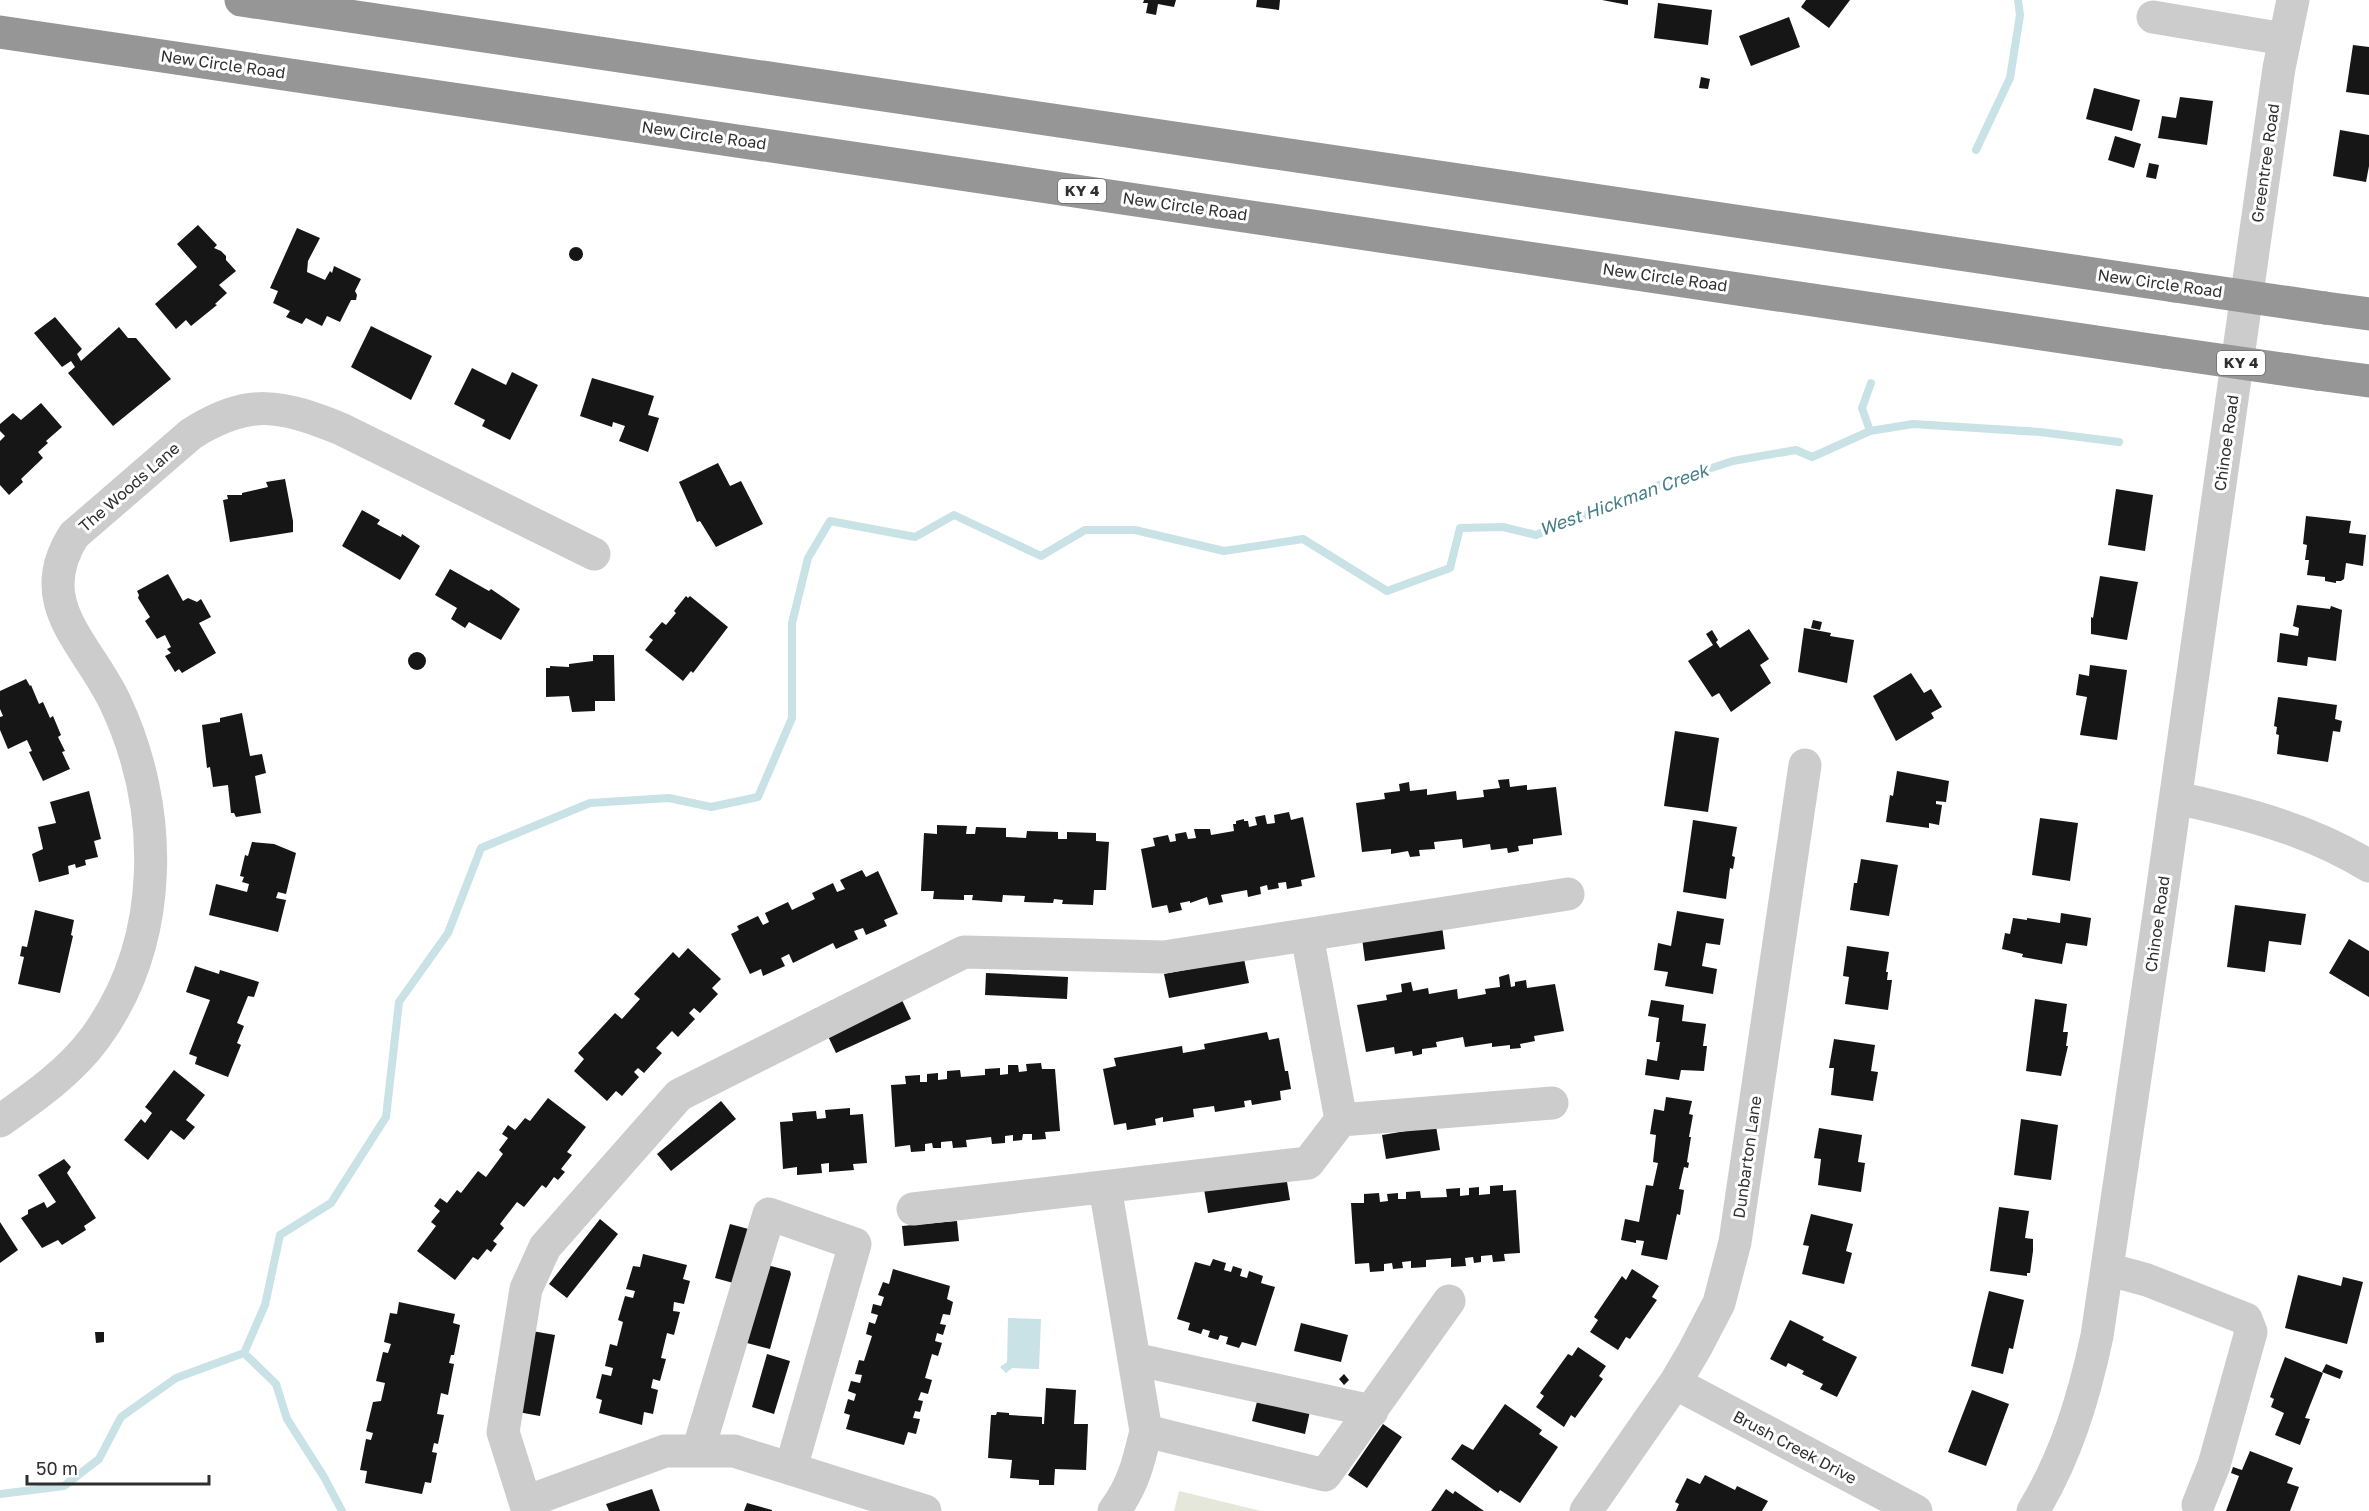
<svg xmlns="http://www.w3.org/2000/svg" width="2369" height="1511" viewBox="0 0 2369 1511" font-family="'Golos Text',sans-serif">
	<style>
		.green { fill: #e5e7db }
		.water { fill: #c9e2e6 }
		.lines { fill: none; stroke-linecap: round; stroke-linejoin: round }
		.stream { stroke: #c9e2e6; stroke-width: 8 }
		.building { fill: #161616 }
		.minor { stroke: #ccc; stroke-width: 33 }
		.highway { stroke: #969696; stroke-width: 33 }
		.highway-bridge { stroke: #969696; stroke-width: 33 }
		.labels { text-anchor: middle; stroke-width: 6; stroke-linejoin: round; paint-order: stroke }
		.shield { fill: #fff; stroke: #6d6d6d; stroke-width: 1.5 }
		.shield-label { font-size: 15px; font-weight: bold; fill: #2f2f2f }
		.street-label { font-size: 16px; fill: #2f2f2f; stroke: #fff }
		.water-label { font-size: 18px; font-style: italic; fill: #457e89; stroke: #fff }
	</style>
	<rect width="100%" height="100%" fill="#fff"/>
	<path class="green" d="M1179 1491 1261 1511H1174Z"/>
	<path class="water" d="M1008 1318 1041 1319 1039 1369 1012 1368 1006 1373 1000 1367 1007 1362Z"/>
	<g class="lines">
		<path class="stream" d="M1976 150 2010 78 2020 15 2018 0
			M1870 431 1913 424 2040 432 2119 442
			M244 1353 276 1384 287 1419 324 1477 342 1511
			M0 1494 64 1486 99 1459 121 1417 176 1378 244 1353 265 1305 280 1235 331 1203 386 1117 399 1002 448 933 481 848 590 803 669 798 711 807 758 797 792 718V623L808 558 830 521 915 537 954 515 1041 556 1085 530H1135L1224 551 1303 539 1387 591 1450 568 1460 528 1503 527 1536 535 1656 486 1733 461 1796 450 1812 457 1870 431 1862 408 1871 383"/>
	</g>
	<path class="building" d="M1144 0H1176L1174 7 1158 4 1156 15 1146 13 1148 3H1143Z
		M1257 0H1280L1279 10 1256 7Z
		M1602 0H1628V5Z
		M1806 0H1850L1829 28 1801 7Z
		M1658 3 1712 10 1708 45 1654 38Z
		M1789 17 1800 47 1751 66 1739 36Z
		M2353 45 2369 47V95L2346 92Z
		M1701 77 1710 79 1708 89 1699 88Z
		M2094 88 2140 100 2132 131 2086 119Z
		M2180 97 2213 101 2207 145 2158 138 2162 116 2176 118Z
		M2340 130 2369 135V166L2366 182 2333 176Z
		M2115 136 2141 144 2134 168 2108 160Z
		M2149 163 2159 165 2156 179 2146 177Z
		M198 225 217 245 214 248 221 251 226 256V260L236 271 219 285 227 293 215 304 217 305 191 326 186 320 176 329 155 304 197 267 177 244Z
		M297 228 320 238 308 261 307 272 325 280 330 271 332 273 334 266 361 279 355 291 357 295 356 300H351L340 322 327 316 322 326 306 318 302 324 286 317 290 311 273 303 278 291 270 288Z
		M569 254a7 7 0 1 1 14 0a7 7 0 1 1-14 0Z
		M55 317 82 349 77 354 81 361 119 327 128 338H136L171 379 113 426 68 373 75 367 71 361 62 367 34 333Z
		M371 326 432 356 411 400 351 367Z
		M472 368 506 385 512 372 538 385 510 440 482 426 485 420 454 404Z
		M592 378 654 396 648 415 659 418 648 452 619 441 625 426 613 422 612 427 580 416Z
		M41 403 62 427 46 441 48 443 38 452 43 458 21 479 23 482 9 495 0 485V441L5 436 0 431V424L13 413 21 420Z
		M718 463 730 486 741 481 763 524 716 547 700 521 697 522 679 482Z
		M285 479 293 521V532L230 542 223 500 228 499 227 495H242V493L268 487 266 482Z
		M2116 489 2153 495 2145 551 2108 545Z
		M362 510 380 520 377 524 401 537 402 534 420 546 400 580 342 546Z
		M2306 516 2351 521 2349 533 2366 535 2363 566 2346 563 2344 579 2341 581H2336V583L2325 581V577L2307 575 2309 560H2305L2307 545 2303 544Z
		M450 569 489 591 491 589 520 609 501 640 469 622 465 628 451 619 457 608 435 595Z
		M168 574 183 601 188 598 197 602 201 599 211 617 199 623 216 653 182 673 179 669 175 672 165 656 171 653 167 649 171 647 165 635 157 639 145 621 150 617 138 598 139 595 137 591Z
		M2100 576 2138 582 2127 640 2091 634V617L2093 618Z
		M686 596 688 598 690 596 728 627 693 673 691 671 683 681 645 650 653 640 649 637 662 622 666 625 676 613 674 611Z
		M2297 605 2330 609 2331 606 2342 610 2336 661 2308 657 2307 666 2277 662 2280 633 2298 636 2299 628 2293 626Z
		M1813 620 1822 622 1820 630 1811 628Z
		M1804 628 1831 633 1830 636 1854 640 1847 683 1798 672Z
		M1749 629 1769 659 1760 665 1771 683 1731 712 1719 693 1712 697 1688 661 1713 645 1706 634 1712 630 1718 640 1716 642 1720 648Z
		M408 661a9 9 0 1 1 18 0a9 9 0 1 1-18 0Z
		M593 655H614L615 701H595V711L572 712 569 696 546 697V668H550V666L569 667V664L593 661Z
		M2090 665 2127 670 2117 740 2080 735 2087 697 2076 695 2079 674 2089 676Z
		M1911 673 1924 693 1931 689 1942 707 1931 713 1934 718 1896 741 1873 696Z
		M26 679 30 686 31 685 39 704 43 702 50 718 53 716 61 735 58 737 65 751 62 752 70 769 43 781 29 752 32 751 27 740 8 749 0 730V717L3 716 0 709V691Z
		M2278 697 2337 705 2335 719 2342 721 2340 732 2333 731 2328 762 2277 754 2279 735 2276 734 2277 727 2274 726Z
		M242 713 250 756 262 754 266 773 255 776 261 813 236 817 234 813H231L228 785 213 787 210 767 207 768 202 725 220 722V718Z
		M1675 731 1719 738 1708 812 1664 806Z
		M1897 771 1949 781 1946 802 1936 801V804L1942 805 1939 825 1929 823V828L1886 822 1890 795 1893 796Z
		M1509 779 1510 787 1527 785V790L1556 787 1562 835 1533 839V844L1518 846 1519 851 1508 853 1507 848 1491 850 1490 844 1463 848 1462 839 1434 842 1435 849 1419 850 1420 856 1410 857 1408 851 1391 854V849L1362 852 1356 803 1385 799 1384 793 1400 791 1399 784 1409 782 1410 791 1427 789V795L1456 791 1457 800 1484 797 1483 790 1500 788 1498 780Z
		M89 791 101 839 94 841 98 857 85 860 86 865 76 868 75 864 68 866 69 874 39 882 32 854 43 849 38 827 56 823 50 802Z
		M1289 812 1291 820 1303 817 1315 877 1301 880 1302 886 1287 889 1286 882 1278 883 1279 888 1268 890 1267 885 1260 887 1261 894 1248 897 1247 890 1221 895 1223 902 1209 905 1207 897 1190 903V901L1180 903 1182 910 1169 913 1167 905 1152 908 1141 849 1155 846 1153 838 1168 835 1170 842 1176 841 1175 834 1186 832 1188 839 1196 838 1194 829H1210L1211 835 1234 831 1233 824H1236V821L1244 819V821H1248L1249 827 1257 825 1255 817 1265 815 1267 824 1275 823 1274 815Z
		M2040 818 2078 823 2070 881 2032 875Z
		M1693 820 1737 827 1732 856 1735 857 1733 869 1730 868 1726 899 1683 892Z
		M937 825 967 826 966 834H975L976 827 1006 828V837L1026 838 1027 831 1058 832V839H1067V832L1096 833V841L1109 842 1106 890H1094L1093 905 1062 904 1063 900 1054 899 1053 903 1024 902 1025 896 1003 895 1002 902 972 900 973 895H964V900L933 899 934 891H921L924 833 937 834Z
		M252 842 274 844 296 853 286 894 278 892 276 898 286 900 278 932 209 915 216 884 247 892 249 884 242 882 244 877 240 876 245 855 248 856Z
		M1861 859 1898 865 1889 916 1850 910 1854 883H1857Z
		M862 870 866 877 878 871 898 914 884 920 887 926 866 935 863 928 854 931 858 939 836 949 833 943 793 963 789 954 781 958 785 966 763 976 761 969 750 974 731 934 739 930 737 926 758 916 763 925 769 922 765 913 788 902 792 910 815 899 812 893 833 883 837 892 845 889 840 880Z
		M2235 905 2306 914 2301 945 2269 941 2265 972 2227 967Z
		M35 910 74 920 71 935 73 936 60 993 18 984 24 957 20 956 22 946 27 947Z
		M1677 911 1724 919 1720 945 1706 943 1702 966 1717 969 1713 994 1665 986 1668 972 1654 970 1658 943 1671 946Z
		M2061 913 2091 918 2087 946 2066 943 2062 964 2022 957 2023 954 2002 949 2005 933 2010 934 2013 918 2027 920V918L2060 923Z
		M1442 926 1445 949 1365 961 1362 938Z
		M2349 939 2369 951V997L2329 973Z
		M1847 946 1889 952 1886 972H1888L1887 980H1892L1888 1010 1845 1004 1849 977 1843 976Z
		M688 948 721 979 712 988 718 994 700 1013 694 1008 689 1013 695 1019 678 1037 672 1031 656 1048 662 1053 644 1073 638 1068 634 1072 639 1077 622 1096 616 1091 607 1101 574 1071 584 1059 578 1053 615 1013 622 1019 640 999 634 994 673 952 679 958Z
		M1244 959 1249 983 1169 998 1164 974Z
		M195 966 219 974 220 970 259 982 254 997 248 996 237 1023 244 1026 237 1043 241 1045 228 1077 195 1064 197 1057 189 1054 210 1000 186 992Z
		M986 973 1068 977 1067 999 985 995Z
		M1509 974 1511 987 1515 986V982L1526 980 1527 988 1555 984 1564 1031 1534 1036 1535 1041 1520 1044 1521 1048 1510 1049V1045L1492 1047V1043L1465 1047 1463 1037 1436 1042 1437 1047 1422 1049V1054L1413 1056 1412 1051 1395 1054 1394 1047 1366 1052 1357 1005 1387 1000 1386 995 1402 992 1401 984 1411 982 1413 991 1428 988 1429 994 1457 989 1458 999 1486 994 1485 989 1500 987 1499 977Z
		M901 998 911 1019 836 1053 826 1032Z
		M2035 999 2067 1004 2063 1032H2068L2066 1046H2068L2061 1076 2026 1071Z
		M1651 1000 1684 1005 1682 1021 1706 1024 1703 1046H1707L1704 1071 1681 1070 1679 1080 1645 1075 1647 1059 1657 1061 1660 1042H1656L1659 1018 1648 1016Z
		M1267 1032 1269 1040 1279 1038 1285 1071H1288L1291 1089 1280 1091 1281 1100 1252 1105 1251 1100 1244 1101 1245 1107 1215 1112 1214 1106 1193 1109 1194 1117 1163 1122V1117L1155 1119 1156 1125 1127 1130 1126 1123 1114 1125 1103 1069 1116 1066 1114 1058 1182 1046 1183 1053 1205 1049 1204 1044Z
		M1834 1039 1875 1045 1871 1071 1878 1072 1873 1101 1831 1095 1834 1068H1829Z
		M1041 1063 1042 1069H1055L1060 1131 1045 1132 1046 1139 1032 1140V1134H1023L1022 1140 1013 1141V1135L1005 1136V1143L992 1144 991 1137 966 1140 967 1147 953 1148 952 1141 941 1142V1148H933L932 1143 925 1144V1151L911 1152 910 1145 895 1147 891 1085 906 1084 905 1076 920 1075V1082H927V1074L938 1073V1080L947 1079V1071L960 1070 961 1077 985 1075V1069L1000 1068V1075L1008 1074V1065H1018L1019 1072 1027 1071 1026 1064Z
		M174 1070 205 1095 186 1120 195 1127 184 1140 171 1130 148 1160 124 1140 141 1119 145 1123 152 1113 145 1107Z
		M1666 1097 1692 1101 1689 1114 1693 1115 1689 1137H1691L1687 1162 1689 1163 1688 1168 1684 1167 1679 1189 1684 1190 1680 1215 1677 1214 1667 1260 1641 1255 1644 1241 1636 1240V1243L1621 1240 1625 1219 1639 1222 1646 1185 1653 1186 1658 1163 1653 1162 1656 1135 1650 1134 1654 1109 1664 1111Z
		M548 1098 586 1127 567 1152 572 1155 561 1169 565 1172 558 1180 554 1177 546 1188 542 1185 524 1207 517 1202 500 1224 504 1228 493 1241 497 1244 491 1252 487 1249 478 1260 473 1257 455 1280 417 1251 436 1226 431 1222 440 1211 434 1206 440 1198 447 1203 457 1190 461 1193 478 1171 486 1177 503 1154 499 1150 508 1138 502 1134 508 1125 515 1130 525 1118 530 1121Z
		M721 1101 736 1119 671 1171 657 1154Z
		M850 1108V1115L863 1114 867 1163 853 1164 854 1170 829 1172V1163L821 1164 822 1173 797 1175V1167L783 1169 780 1122 793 1121 792 1113 816 1111 817 1119 826 1118 825 1110Z
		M2021 1119 2058 1125 2051 1180 2014 1175Z
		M1436 1126 1440 1150 1386 1159 1382 1135Z
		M1819 1128 1862 1135 1858 1162 1865 1163 1861 1192 1818 1185 1821 1159 1814 1158Z
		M64 1159 71 1167 67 1173 96 1218 84 1226 86 1230 62 1245 58 1240 42 1248 21 1218 28 1214V1210L44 1202 47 1208 56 1202 38 1175Z
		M1286 1176 1290 1200 1208 1213 1204 1189Z
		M1503 1185V1191L1516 1190 1520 1253 1504 1254 1505 1261 1493 1262 1492 1255 1481 1256V1262L1474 1263 1473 1257 1465 1258 1466 1266 1451 1267V1258L1426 1260V1267L1411 1268V1261L1402 1262 1403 1268 1393 1269 1392 1263 1384 1264V1271L1370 1272 1369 1263 1355 1264 1351 1203H1364V1194L1379 1193 1380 1202 1388 1201 1387 1194 1398 1193V1199H1406V1192L1420 1191 1421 1198 1447 1197 1446 1189 1460 1188V1196L1469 1195V1188L1479 1187V1195L1490 1194V1186Z
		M1999 1207 2029 1211 2025 1238 2033 1239V1251L2030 1273H2027V1276L1990 1271Z
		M1811 1214 1853 1224 1846 1251 1852 1253 1844 1284 1802 1274 1809 1246 1803 1245Z
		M600 1219 618 1234 567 1298 549 1284Z
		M957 1221 959 1241 904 1246 902 1226Z
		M0 1222 18 1250 0 1263Z
		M730 1224 752 1230 737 1284 715 1278Z
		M643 1254 687 1265 683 1279 690 1281 684 1304 674 1302 673 1311 680 1312 674 1335 667 1333 661 1358 666 1359 660 1381 653 1379 651 1388 658 1390 653 1414 644 1412 642 1425 599 1413 602 1400 596 1398 602 1374 611 1376 613 1368 605 1366 610 1344 617 1346 623 1322 618 1320 625 1296 633 1298 635 1291 626 1289 633 1266 640 1267Z
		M1213 1259 1226 1263 1224 1270 1231 1272 1233 1266 1242 1269 1240 1276 1247 1278 1249 1271 1263 1276 1261 1283 1275 1287 1256 1346 1242 1342 1239 1348 1226 1344 1228 1337 1220 1335 1218 1340 1208 1337 1210 1331 1203 1329 1201 1334 1188 1330 1190 1323 1177 1319 1195 1262 1210 1266Z
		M767 1265 790 1271 791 1274 770 1349 747 1343Z
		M893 1269 950 1286 947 1299 953 1302 950 1315 943 1314 940 1324 946 1325 943 1335 937 1333 935 1341 942 1343 938 1356 932 1354 925 1378 932 1380 928 1394 921 1392 918 1400 923 1401 920 1412 915 1411 913 1418 920 1419 916 1434 908 1432 904 1445 846 1429 850 1415 844 1413 848 1399 854 1401 856 1394 848 1391 851 1381 860 1383 862 1375 855 1374 859 1360 864 1361 872 1336 866 1334 869 1322 875 1324 878 1315 871 1313 873 1304 881 1306 884 1297 878 1295 883 1282 889 1284Z
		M1632 1269 1659 1286 1652 1297 1657 1300 1630 1339 1626 1337 1618 1350 1590 1332 1598 1320 1594 1317 1622 1276 1626 1280Z
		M2298 1275 2341 1286 2343 1277 2363 1282 2347 1344 2285 1328Z
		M1989 1291 2024 1300 2013 1349 2009 1348 2003 1374 1971 1366Z
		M399 1302 455 1314 453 1323 460 1325 454 1355H451L449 1363 454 1364 448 1395 441 1393 437 1414 444 1415 438 1444 434 1443 432 1452 437 1453 431 1483 425 1482 422 1494 365 1483 367 1471 360 1470 366 1439 371 1440 373 1433 366 1431 373 1402 381 1401 385 1383 376 1381 383 1352 388 1353 391 1344 384 1342 390 1313 397 1314Z
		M1790 1320 1824 1337 1822 1340 1857 1357 1837 1397 1820 1389 1823 1384 1802 1374 1804 1371 1788 1363 1786 1367 1770 1359Z
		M1301 1323 1348 1335 1341 1362 1294 1351Z
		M532 1331 555 1335 540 1416 518 1412Z
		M95 1332H104V1342L96 1343Z
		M1578 1347 1606 1366 1599 1376 1603 1379 1575 1418 1571 1415 1564 1427 1536 1407 1544 1396 1540 1393 1568 1354 1572 1356Z
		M767 1354 790 1361 774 1414 752 1407Z
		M2285 1357 2323 1373 2305 1418 2310 1419 2300 1445 2275 1435 2284 1413 2271 1407 2274 1399 2270 1397Z
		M2326 1364 2343 1371 2340 1379 2322 1372Z
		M1344 1374 1349 1380 1344 1385 1339 1379Z
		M1046 1388 1076 1390 1074 1424H1088L1086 1470 1055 1469 1054 1485H1039V1480L1010 1478 1012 1460 988 1458 991 1415H996L997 1412 1009 1413V1415L1042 1417V1424H1044Z
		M1972 1390 2009 1404 1986 1466 1948 1452Z
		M1258 1398 1310 1411 1305 1434 1252 1421Z
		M1505 1404 1542 1430 1539 1434 1558 1447 1520 1503 1500 1490 1498 1493 1451 1459 1462 1444 1473 1450Z
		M1383 1424 1402 1437 1367 1488 1348 1475Z
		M2250 1451 2293 1468 2287 1483 2299 1487 2290 1511H2226L2239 1476 2231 1473 2233 1467 2242 1470Z
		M1705 1475 1735 1490 1737 1486 1768 1501 1762 1511H1676L1679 1504 1675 1502 1687 1478 1700 1484Z
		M652 1489 660 1511H609L606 1504Z
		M1446 1489 1453 1494 1455 1491 1484 1511H1431Z
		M747 1503 772 1510V1511H744Z"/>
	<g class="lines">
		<path class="minor" d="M2153 17 2284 39
			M2176 798C2243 812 2310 830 2369 866
			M1341 1120 1552 1103
			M0 1121C34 1097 70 1072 95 1038 166 941 165 808 115 702 87 643 30 603 74 535L191 434C249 397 281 405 341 429L594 554
			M1105 1187 1146 1431 1325 1475 1449 1301
			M913 1209 1308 1163 1341 1120 1307 935
			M2107 1269 2147 1280 2246 1319 2251 1332 2214 1465 2198 1505
			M1134 1359 1372 1411
			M1675 1383 1916 1511
			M698 1451 769 1214 855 1244 791 1468
			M526 1502 665 1451H734L925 1511
			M528 1511 503 1432 526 1289 545 1247 679 1095 964 952 1164 957 1568 894
			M1114 1511C1133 1486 1139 1461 1146 1431
			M1586 1511 1675 1383 1695 1349 1719 1303 1735 1242 1805 765
			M2033 1511C2066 1457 2084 1397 2097 1336L2158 921 2279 68 2293 0"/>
		<path class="highway" d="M241 0 2175 286
			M0 32 2164 352
			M2325 308 2369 314
			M2317 374 2369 381"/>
		<path class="highway-bridge" d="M2175 286 2325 308
			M2164 352 2317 374"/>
	</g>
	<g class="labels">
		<g class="shield">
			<rect x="1058" y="179" width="48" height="24" rx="4.5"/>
			<rect x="2217" y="351" width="48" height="24" rx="4.5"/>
		</g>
		<g class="shield-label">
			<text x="1082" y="196">KY 4</text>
			<text x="2241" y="368">KY 4</text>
		</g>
		<g class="street-label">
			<text transform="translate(223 64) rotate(8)" y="6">New Circle Road</text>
			<text transform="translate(704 135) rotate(8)" y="6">New Circle Road</text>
			<text transform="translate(2265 163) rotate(-82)" y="6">Greentree Road</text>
			<text transform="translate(1185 206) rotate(8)" y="6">New Circle Road</text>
			<text transform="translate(1665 277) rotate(8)" y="6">New Circle Road</text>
			<text transform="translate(2160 283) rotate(8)" y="6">New Circle Road</text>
			<text transform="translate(2226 443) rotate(-82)" y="6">Chinoe Road</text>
			<text transform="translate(129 487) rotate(-41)" y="6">The Woods Lane</text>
			<text transform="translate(2157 924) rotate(-82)" y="6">Chinoe Road</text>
			<text transform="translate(1747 1157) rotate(-82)" y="6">Dunbarton Lane</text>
			<text transform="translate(1795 1447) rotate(28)" y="6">Brush Creek Drive</text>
		</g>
		<g class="water-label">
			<text transform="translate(1624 500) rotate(-20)" y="6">West Hickman Creek</text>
		</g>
	</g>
	<path d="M27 1475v9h182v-9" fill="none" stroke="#2f2f2f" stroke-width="3"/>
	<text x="36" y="1475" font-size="18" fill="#2f2f2f" stroke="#ffffff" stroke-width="4.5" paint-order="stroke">50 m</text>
</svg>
